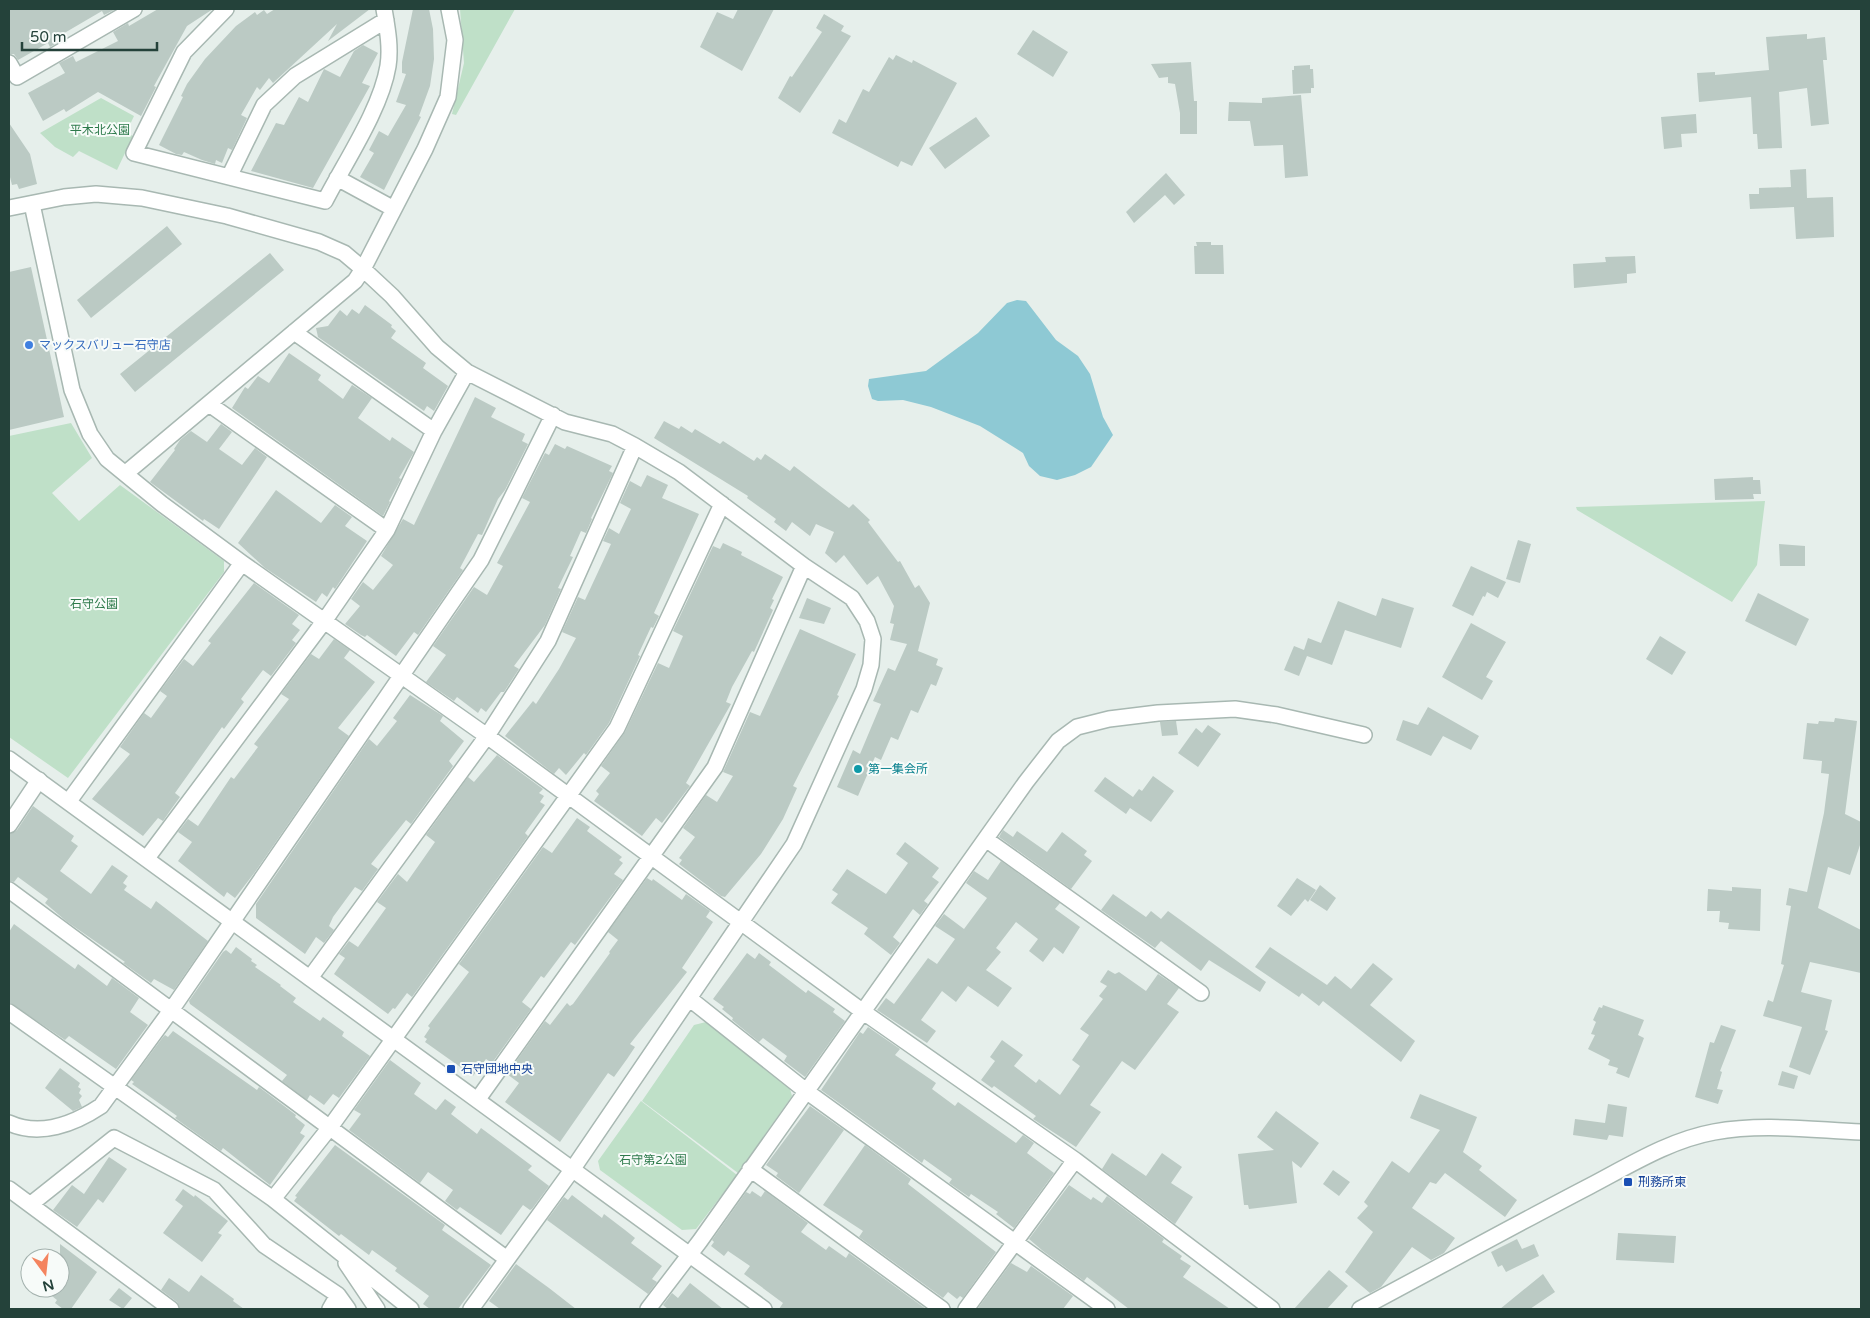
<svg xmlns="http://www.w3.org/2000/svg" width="1870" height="1318" viewBox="0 0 1870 1318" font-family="'Varela Round','Noto Sans JP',sans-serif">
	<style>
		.green { fill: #bfe0c8 }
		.water { fill: #8ec9d4 }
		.building { fill: #bbcac4 }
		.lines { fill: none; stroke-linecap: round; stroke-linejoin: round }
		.minor-casing { stroke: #a8b8b2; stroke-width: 18 }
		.tertiary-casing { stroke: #a8b8b2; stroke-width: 18 }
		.minor { stroke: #fff; stroke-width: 15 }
		.tertiary { stroke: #fff; stroke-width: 15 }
		.shop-dot { fill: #3f7fe0; stroke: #f7fbf9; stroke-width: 2 }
		.culture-dot { fill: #0f9aa8; stroke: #f7fbf9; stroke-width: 2 }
		.transit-dot { fill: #1a4fb4; stroke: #f7fbf9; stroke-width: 2 }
		.labels { text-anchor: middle; stroke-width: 4; stroke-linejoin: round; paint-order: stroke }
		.park-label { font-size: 12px; fill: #2d7a4b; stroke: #f7fbf9 }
		.shop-label { font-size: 12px; fill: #366cbe; stroke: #f7fbf9; text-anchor: start }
		.culture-label { font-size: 12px; fill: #0d838f; stroke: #f7fbf9; text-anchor: start }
		.transit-label { font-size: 12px; fill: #164399; stroke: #f7fbf9; text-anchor: start }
	</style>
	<rect width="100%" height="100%" fill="#e6efeb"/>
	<path class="green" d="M460 9H515L456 115 452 114 464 63Z
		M101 98 134 116 126 133 133 136 117 170 79 151 73 157 55 147 40 133Z
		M71 423 92 458 52 493 79 521 120 485 224 561V572L68 778 9 737V436Z
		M1765 501 1757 565 1732 602 1577 510 1576 507Z
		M706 1022 790 1089 792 1096 738 1173 642 1101 694 1025Z
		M641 1101 737 1175 696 1229 682 1230 600 1170 598 1161Z"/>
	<path class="water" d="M1017 300 1026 301 1056 340 1078 356 1090 374 1103 417 1113 435 1091 467 1075 475 1057 480 1040 476 1029 466 1023 453 980 426 931 407 903 400 878 401 872 399 868 386 869 379 926 371 978 333 1007 303Z"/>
	<path class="building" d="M9 9H116L104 15 102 11 61 35 63 39 50 47 48 43 18 60 14 54H9Z
		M158 9H213L187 26 154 86 156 87 141 116 98 92 66 112 64 109 43 121 28 93 65 73 59 63 73 56 76 62 118 41 113 32 128 23 129 26Z
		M275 9H370L328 41 337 24 273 83 269 78 260 90 257 87 241 115 247 118 232 150 228 148 222 163 216 160 215 164 202 160 184 152 182 155 176 154 159 145 183 97 181 96 187 84 205 59 236 26 255 12 257 15 264 10 267 14Z
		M413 9H429L433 29 434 59 430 86 419 116 421 117 384 190 360 177 374 153 369 150 379 131 388 136 406 105 396 102 406 74 402 73V62Z
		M738 9H774L742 71 700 47 717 12 733 19Z
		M824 14 844 26 841 31 851 36 800 113 778 98 790 76 792 77 822 32 816 28Z
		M1033 30 1068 52 1053 77 1017 54Z
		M1807 34V39L1825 37 1827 60H1823L1829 124 1811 126 1807 88 1779 92 1782 148 1758 149 1757 134H1753L1751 97 1699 102 1697 73 1715 72V75L1769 70 1766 37Z
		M363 45 378 53 362 83 370 86 313 188 251 171 276 123 284 125 299 97 308 102 324 69 340 77 354 51Z
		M896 55 912 63 913 60 957 83 912 166 901 161 898 167 832 133 839 119 846 123 863 89 869 92 889 57 893 60Z
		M1191 62 1194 101H1197V134H1180V113L1175 84 1168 83V77L1159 78 1151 64Z
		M1310 65V69H1313L1314 88H1311V93L1293 94 1292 70H1294V66Z
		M1301 95 1308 176 1285 178 1283 145 1254 146 1250 121H1228L1229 102 1262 103V98Z
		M1696 114 1697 133 1681 134 1682 147 1664 149 1661 117Z
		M976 117 990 136 945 169 929 148Z
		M9 123 30 154 37 184 19 189 17 184 12 185 9 173Z
		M1806 169 1807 198 1833 197 1834 237 1796 239 1794 207 1750 209 1749 194H1759V188L1791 187 1790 170Z
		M1166 173 1185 195 1174 205 1165 195 1134 223 1126 212Z
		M167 226 182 244 91 318 77 300Z
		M1196 242H1211V245H1223L1224 274H1195L1194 246H1197Z
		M270 253 284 270 135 392 120 374Z
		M1635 256 1636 273 1627 274V283L1574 288 1573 264 1606 262 1605 257Z
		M31 267 64 417 9 430V272Z
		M365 305 392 325 391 327 396 331 391 338 426 363 423 368 448 386 434 411 427 406 424 411 318 337 316 328 328 326 340 310 347 316 352 309 359 314Z
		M289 353 321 375 318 380 343 399 352 385 372 398 358 418 390 441 392 437 414 452 399 478 401 479 389 501 390 502 383 516 232 408 245 387 248 389 258 376 269 383Z
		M475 397 496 408 491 417 525 434 522 441 528 444 505 490 498 499 482 535 478 534 460 568 463 570 418 635 414 632 396 656 367 635 365 637 361 635 345 624 360 606 351 599 363 582 373 590 393 565 381 556 403 519 414 525Z
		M664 421 679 429 681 426 692 433 695 429 720 444 723 441 754 461 757 457 761 460 765 454 790 471 794 466 849 508 853 504 870 520 868 522 898 562 900 561 915 588 919 585 930 603 918 651 938 659 936 665 943 668 936 686 931 684 918 713 911 710 898 740 891 737 881 760 875 757 858 796 837 787 853 750 860 754 881 704 873 701 888 668 895 671 907 644 890 640 894 624 890 623 894 606 878 576 867 585 844 555 836 563 825 553 834 532 816 524 810 536 792 522 786 531 774 522 776 519 747 498 748 496 654 438Z
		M221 424 232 432 219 449 242 465 255 448 267 457 219 529 204 519 203 521 150 482 175 450 174 449 180 440 191 431 207 442Z
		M555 444 565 449 567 446 612 466 609 471 613 473 591 518 592 519 586 533 581 531 570 556 573 557 558 588 561 589 545 625 514 666 519 669 504 692H501L486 712 481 708 478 713 457 697 454 701 426 682 446 655 433 646 474 587 487 595 503 566 497 563 530 502 522 498 545 453 549 455Z
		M647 475 668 485 662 498 699 514 654 613 659 616 653 628 651 627 638 655 640 656 609 723 586 755 584 753 566 775 559 768 554 774 505 736 533 701 536 704 559 669 576 638 562 632 578 597 585 600 611 544 603 541 609 528 619 534 631 509 620 503 630 481 641 487Z
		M1753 477V480H1760L1761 494H1753L1754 499 1715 500 1714 479Z
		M276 490 321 523 335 505 352 517 345 526 367 541 335 589 333 587 327 597 322 593 316 602 265 568 238 543Z
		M1518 540 1531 544 1520 583 1506 579Z
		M723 543 742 552 741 555 783 577 772 599 774 600 770 608 773 610 754 652 752 651 732 687 726 702 731 704 686 783 690 786 662 823 656 818 642 836 594 801 599 794 596 791 610 773 601 766 625 732 658 663 669 668 683 636 673 631 713 546 720 549Z
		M1779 544 1805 546V566H1780Z
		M1471 566 1506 582 1498 598 1487 592 1485 597 1483 596 1473 616 1452 606Z
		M254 583 299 615 292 624 300 630 292 640 296 643 271 676 263 670 241 699 244 702 224 729 222 727 175 793 180 797 172 808 163 821 158 818 143 836 92 799 130 754 120 747 144 713 151 718 167 696 160 691 184 659 193 666 211 643 208 641Z
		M1758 593 1809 619 1796 646 1745 621Z
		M807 598 831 608 824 624 799 618Z
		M1382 598 1414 608 1401 648 1345 630 1332 665 1307 656 1299 676 1284 670 1294 646 1304 650 1308 638 1321 643 1338 601 1376 616Z
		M1471 623 1506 642 1486 677 1493 681 1482 700 1442 677Z
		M800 629 856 654 837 695 839 696 793 786 797 788 783 819 761 854 725 897 721 896 679 864 682 860 679 858 695 837 683 828 706 795 717 802 733 776 723 772 750 712 760 716Z
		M1660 636 1686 652 1672 675 1646 659Z
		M334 639 350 650 344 658 375 682 338 728 349 736 255 872 235 898 227 892 224 897 178 861 192 842 178 832 188 819 198 826 231 777 234 779 258 747 254 744 289 699 281 694 311 654 319 659Z
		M410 695 443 716 440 721 464 741 449 761 453 766 411 824 406 820 371 864 378 869 362 891 355 887 333 917 329 926 334 930 324 943 316 937 305 954 256 918V904L369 739 377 746 397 721 393 718Z
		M1428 707 1479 736 1471 750 1443 736 1431 756 1396 740 1403 720 1418 725Z
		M1835 718 1857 721 1845 814 1861 822V842L1850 875 1828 867 1818 908 1861 930V973L1810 962 1801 992 1832 1000 1825 1030 1828 1031 1810 1075 1789 1067 1802 1027 1763 1016 1768 1000 1773 1002 1784 965 1781 964 1791 906 1786 905 1789 888 1807 892 1824 813 1829 774 1821 773 1822 761 1803 759 1807 723 1818 724 1819 721 1834 722Z
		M1176 721 1178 735 1162 736 1160 722Z
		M1208 725 1221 734 1198 767 1178 753 1196 728 1202 733Z
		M497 755 543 789 539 793 544 796 540 802 545 805 525 833 528 836 412 997 407 993 395 1009 393 1008 388 1014 334 974 345 958 339 954 349 941 358 947 386 908 377 902 398 874 407 882 435 842 426 835 468 777 474 782Z
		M1153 776 1174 791 1151 822 1130 808 1126 814 1094 791 1105 777 1133 797 1139 789 1142 791Z
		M33 806 74 836 71 841 78 846 60 871 91 894 112 865 128 876 123 883 127 886 124 890 151 909 156 901 208 941 174 990 154 979 151 983 123 963 125 962 66 921 45 903 48 899 18 877 14 882 9 881V834L17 830Z
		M577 818 590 827 587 831 622 857 619 860 623 863 614 874 623 880 575 945 571 942 544 978 541 976 522 1002 531 1009 492 1063 486 1059 473 1076 425 1042 427 1039 424 1037 430 1028 428 1026 469 972 459 964 543 847 552 853Z
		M1003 830 1013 837 1017 831 1047 852 1062 832 1087 851 1084 855 1092 861 1071 889 999 837Z
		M905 842 939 868 932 877 939 882 924 901 928 904 920 915 913 909 893 937 900 943 891 955 864 934 868 928 831 903 838 894 832 890 847 869 886 894 908 863 896 854Z
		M1001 861 1060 903 1055 909 1080 927 1063 954 1054 947 1043 962 1029 951 1038 939 1016 922 996 948 1001 952 986 970 1012 988 998 1007 968 986 956 1002 942 991 921 1020 936 1031 927 1043 877 1010 886 998 894 1004 928 958 937 964 955 939 935 926 944 914 964 929 987 898 966 883 974 871 988 880Z
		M647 878 652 881 653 879 682 900 686 894 710 911 706 917 713 922 682 968 687 972 630 1044 635 1047 627 1059 614 1077 608 1073 560 1142 505 1102 519 1083 507 1074 545 1021 550 1025 567 1003 570 1006 573 1004 610 953 609 952 618 940 608 932Z
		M1297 878 1316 890 1308 902 1305 899 1291 916 1277 906Z
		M1320 885 1336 898 1327 911 1310 900Z
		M1732 887 1761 889 1760 931 1728 929 1729 923 1719 922 1720 911H1707L1708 889 1732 891Z
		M1113 894 1146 917 1151 911 1161 919 1168 911 1266 982 1260 992 1209 960 1201 971 1161 941 1155 948 1101 910Z
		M14 924 75 969 78 964 107 986 112 978 139 998 130 1012 148 1025 116 1069 69 1036 65 1040 9 1002V932Z
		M236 947 252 959 251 961 257 965 255 967 281 985 280 986 296 998 293 1002 320 1021 323 1017 344 1032 342 1036 370 1056 339 1098 333 1094 324 1105 310 1095 307 1100 282 1081 287 1075 190 1004 189 1001 223 952 226 950 231 954Z
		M1270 947 1327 985 1335 976 1351 989 1373 963 1393 979 1370 1005 1415 1041 1401 1062 1323 1001 1319 1006 1302 993 1299 997 1255 967Z
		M747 953 755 959 759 953 771 962 769 965 806 993 808 990 835 1009 833 1012 845 1021 805 1077 784 1061 787 1056 763 1038 759 1042 732 1020 733 1018 722 1009 724 1007 713 999Z
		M1108 970 1115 974 1119 972 1146 991 1158 974 1179 988 1167 1004 1179 1012 1135 1070 1122 1061 1090 1105 1101 1112 1076 1147 1033 1119 1036 1116 994 1086 992 1088 981 1080 995 1061 990 1057 1002 1040 1023 1055 1014 1066 1036 1083 1039 1079 1060 1095 1080 1066 1072 1060 1089 1035 1080 1029 1103 999 1099 996 1107 986 1100 982Z
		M1603 1005 1644 1020 1638 1035 1644 1038 1629 1078 1616 1073 1618 1068 1608 1065 1610 1060 1588 1049 1595 1035 1591 1034 1596 1022 1593 1020 1599 1007 1602 1008Z
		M1721 1025 1736 1030 1720 1071 1722 1072 1717 1089 1723 1090 1718 1104 1695 1097 1710 1042 1714 1043Z
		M868 1027 900 1049 895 1055 936 1083 932 1089 955 1106 958 1102 1016 1143 1023 1135 1034 1143 1027 1153 1054 1173 1014 1228 996 1214 998 1212 971 1194 969 1197 949 1183 952 1179 924 1159 922 1163 821 1090 860 1032 863 1034Z
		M173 1031 257 1090 259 1087 271 1096 296 1115 295 1117 305 1125 300 1133 305 1136 270 1185 223 1148 221 1151 175 1118 177 1116 132 1084 134 1082 131 1080 163 1037 165 1035 168 1037Z
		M390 1060 421 1083 414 1094 436 1110 445 1099 456 1107 451 1114 477 1134 481 1128 532 1166 528 1170 549 1186 532 1209 530 1210 523 1205 501 1235 460 1207 457 1210 445 1201 453 1190 428 1172 420 1183 349 1130 361 1114 354 1110Z
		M60 1068 80 1083 78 1087 81 1089 79 1093 82 1096 79 1100 82 1107 73 1111 45 1088Z
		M1782 1071 1798 1076 1794 1089 1778 1085Z
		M1420 1094 1477 1117 1463 1152 1482 1166 1479 1170 1517 1200 1505 1217 1445 1173 1436 1184 1430 1182 1412 1208 1455 1238 1444 1253 1431 1260 1412 1247 1381 1287 1370 1293 1345 1272 1373 1232 1357 1218 1368 1206 1364 1202 1392 1161 1409 1173 1440 1130 1410 1118Z
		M1608 1104 1627 1107 1623 1137 1609 1135 1607 1140 1573 1135 1575 1119 1605 1123Z
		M810 1106 844 1130 799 1193 776 1176 778 1173 766 1165Z
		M1276 1111 1319 1143 1301 1168 1292 1161 1297 1203 1249 1209 1248 1205H1244L1238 1154 1274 1150 1257 1137Z
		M335 1145 445 1225 442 1230 491 1265 458 1309H430L423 1304 429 1296 395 1271 397 1268 372 1250 369 1255 341 1234 339 1236 294 1201 297 1197 295 1196Z
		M865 1145 911 1179 908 1184 996 1252 963 1298 960 1296 957 1299 948 1292 943 1298 859 1237 863 1231 823 1205Z
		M1112 1153 1146 1176 1162 1153 1182 1167 1171 1183 1193 1197 1175 1224 1102 1169Z
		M109 1157 127 1169 103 1203 98 1199 77 1227 53 1210 72 1185 84 1194Z
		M1333 1170 1350 1182 1339 1196 1323 1184Z
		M1069 1185 1091 1200 1093 1197 1102 1203 1107 1196 1164 1239 1162 1242 1182 1256 1180 1259 1191 1266 1183 1277 1230 1309H1129L1087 1277 1084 1281 1043 1251 1029 1239Z
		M183 1189 194 1197 195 1195 228 1221 218 1233 222 1235 202 1262 163 1233 183 1206 175 1200Z
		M752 1191 761 1197 765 1191 808 1223 801 1232 826 1250 829 1246 846 1258 849 1253 926 1309H779L783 1303 744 1274 750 1266 728 1251 724 1256 711 1246 714 1242 712 1240 746 1192 750 1194Z
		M572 1195 602 1218 604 1214 625 1230 635 1238 631 1243 662 1266 652 1279 657 1282 648 1294 547 1220 564 1197 568 1200Z
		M1618 1233 1676 1236 1674 1263 1616 1260Z
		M1517 1239 1522 1249 1534 1244 1539 1256 1506 1272 1502 1265 1498 1267 1491 1252Z
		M60 1244 97 1272 71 1309H63L55 1303 57 1300 42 1288H60Z
		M1011 1263 1027 1272 1031 1266 1073 1296 1063 1309H980L978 1308Z
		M516 1264 549 1288 576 1309H500L489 1301Z
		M1329 1270 1348 1286 1327 1309H1294Z
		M1543 1274 1555 1292 1530 1309H1500Z
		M201 1275 234 1299 233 1301 244 1309H180L177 1302 161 1290 169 1278 189 1292Z
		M690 1283 723 1309H668L663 1305 672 1293 678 1298Z
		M119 1288 132 1298 123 1309 109 1300Z"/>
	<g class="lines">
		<defs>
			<path id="minor" d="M226 9 184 52 134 153 325 201C345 162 381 109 388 66 391 47 387 27 384 9
				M9 63 17 77 134 9
				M229 177 264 105 295 76 386 20
				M337 178 394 209
				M32 204 72 390 90 434 107 459 162 504 242 563 487 736 862 1011 1075 1160 1272 1309
				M363 269 392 296 437 347 467 372 565 422 612 434 635 446 679 472 804 566 852 598 867 621 873 639 871 665 864 689 794 844 572 1170 471 1309
				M294 332 434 431
				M209 404 387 530
				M126 473 355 281 363 269 425 149 448 97 455 40 449 9
				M69 801 242 563
				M9 825 39 780
				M987 840 1201 993
				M147 858 325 620 387 530 434 431 467 372
				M9 890 507 1259
				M310 978 487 736 548 641 635 446
				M690 999 806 1091 1107 1309
				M9 1012 273 1199 411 1309
				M478 1099 715 767 804 566
				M9 1123C40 1137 74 1124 101 1106L172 1009 481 560 553 415
				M750 1169 942 1309
				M9 1189 171 1309
				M273 1199 331 1126 617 728 722 504
				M31 1204 114 1138 214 1190 264 1245 338 1295 330 1309
				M346 1263 377 1309
				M338 1295 348 1309
				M648 1309 700 1241 1026 782 1058 741 1077 727 1109 719 1158 713 1235 709 1277 715 1364 735
				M966 1309 1075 1160
				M1360 1309C1437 1268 1513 1226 1590 1186 1630 1165 1670 1140 1714 1132 1762 1123 1813 1130 1861 1132"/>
			<path id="tertiary" d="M9 208 64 197 96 194 142 198 227 216 319 242 344 253 363 269
				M9 759 764 1309"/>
		</defs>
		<use href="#minor" class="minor-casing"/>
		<use href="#tertiary" class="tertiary-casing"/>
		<use href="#minor" class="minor"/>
		<use href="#tertiary" class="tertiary"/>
	</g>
	<circle class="shop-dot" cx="29" cy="345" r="5"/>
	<circle class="culture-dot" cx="858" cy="769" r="5"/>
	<g class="transit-dot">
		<rect x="446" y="1064" width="10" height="10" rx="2.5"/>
		<rect x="1623" y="1177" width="10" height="10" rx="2.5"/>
	</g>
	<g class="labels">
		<g class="park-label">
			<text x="100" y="134">平木北公園</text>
			<text x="94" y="608">石守公園</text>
			<text x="653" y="1164">石守第2公園</text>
		</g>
		<g class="shop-label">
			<text x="39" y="349">マックスバリュー石守店</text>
		</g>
		<g class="culture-label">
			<text x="868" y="773">第一集会所</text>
		</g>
		<g class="transit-label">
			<text x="461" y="1073">石守団地中央</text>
			<text x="1638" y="1186">刑務所東</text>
		</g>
	</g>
	<rect width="1870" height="1318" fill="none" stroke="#24423a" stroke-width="20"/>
	<g transform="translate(45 1273) rotate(165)"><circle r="24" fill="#f7fbf9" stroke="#a3b1ad"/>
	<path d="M0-4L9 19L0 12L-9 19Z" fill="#f4845f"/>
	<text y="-8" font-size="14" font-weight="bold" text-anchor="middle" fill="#24423a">N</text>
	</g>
	<path d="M22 42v8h135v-8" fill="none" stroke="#24423a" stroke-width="2.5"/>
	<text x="30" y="42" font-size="15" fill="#24423a" stroke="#f7fbf9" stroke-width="4" paint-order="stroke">50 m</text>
</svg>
